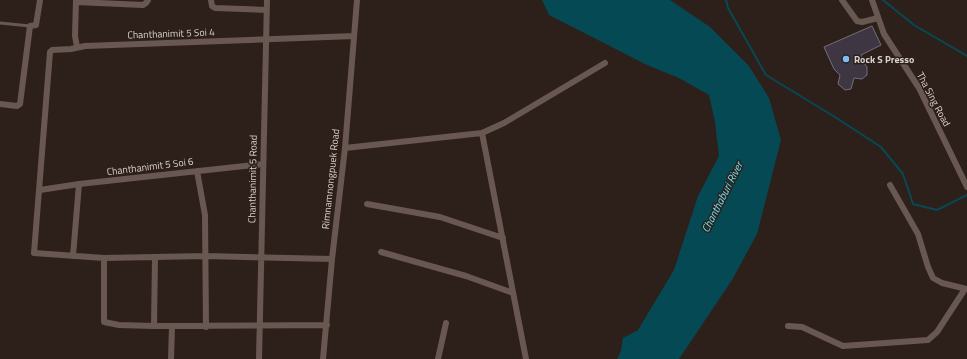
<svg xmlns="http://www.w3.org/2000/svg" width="967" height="359" viewBox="0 0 967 359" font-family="'Titillium Web',sans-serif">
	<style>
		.water { fill: #054954 }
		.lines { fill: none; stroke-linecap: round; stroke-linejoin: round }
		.stream { stroke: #054954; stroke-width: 2 }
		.building { fill: #3e3743; stroke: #756d7a }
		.lane { stroke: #685851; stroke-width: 3 }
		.street { stroke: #685851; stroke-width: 6 }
		.poi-dot { fill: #7cbef9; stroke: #2d201a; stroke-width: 1.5 }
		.labels { text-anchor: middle; stroke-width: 3; stroke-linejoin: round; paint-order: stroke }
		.street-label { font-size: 10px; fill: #dbd2ce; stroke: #2d201a }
		.poi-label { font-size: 10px; font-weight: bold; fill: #dbd2ce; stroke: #2d201a; text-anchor: start }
		.water-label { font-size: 11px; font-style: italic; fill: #6fe1f7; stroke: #2d201a }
	</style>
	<rect width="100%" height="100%" fill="#2d201a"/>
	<path class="water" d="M542 0H670L710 27 749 66 769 98 781 140 757 234 732 280 679 359H617L621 351 623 338 638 330 674 270 698 196 719 156 715 122 709 95 679 78 647 65 549 15Z"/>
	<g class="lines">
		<path class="stream" d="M726 0 728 8 766 75 835 117 881 147 903 174 913 204 937 210 967 195
			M883 0 914 25 967 56"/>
	</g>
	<path class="building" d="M872 26 881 45 861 55 864 63 867 67V75L862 79 854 78 851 89 845 90 838 84 840 75 834 69 824 47Z"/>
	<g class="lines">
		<path class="lane" d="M0 23 30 26"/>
		<path class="street" d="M76 0 75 36 77 47
			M211 0 212 6 215 8 266 10
			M842 0 857 21 862 22 878 18
			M872 0 884 34 919 88 967 187
			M76 2 143 5 146 3 148 0
			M0 104 17 106 20 104 30 26 36 25 40 0
			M482 133 526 359
			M345 148 482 133 504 123 605 63
			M197 171 205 215 206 327
			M890 185 918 234 928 267 933 278 942 283 967 289
			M40 190 79 184 263 164
			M367 204 440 217 503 238
			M381 252 466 276 513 293
			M73 256 79 184
			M104 258V322L119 325 154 326 327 325
			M332 259 205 256 104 258 34 253 50 52 52 50 71 49 85 46 354 36
			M154 326 155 257
			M788 326 802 327 843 346 928 340 937 332 965 289
			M171 359 172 326
			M259 359 267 0
			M323 359 332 259 345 148 357 0
			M438 359 446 323"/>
	</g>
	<circle class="poi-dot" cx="846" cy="59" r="4"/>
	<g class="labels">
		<g class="street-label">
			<text transform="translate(171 33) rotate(-2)" y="4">Chanthanimit 5 Soi 4</text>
			<text transform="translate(934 99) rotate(62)" y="4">Tha Sing Road</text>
			<text transform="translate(150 166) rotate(-7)" y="4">Chanthanimit 5 Soi 6</text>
			<text transform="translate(252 179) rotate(-89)" y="4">Chanthanimit 5 Road</text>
			<text transform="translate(330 179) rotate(-84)" y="4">Rimnamnongpuek Road</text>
		</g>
		<g class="poi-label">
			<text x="854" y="63">Rock S Presso</text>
		</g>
		<g class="water-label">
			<text transform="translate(722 197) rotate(-63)" y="4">Chanthaburi River</text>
		</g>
	</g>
</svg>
